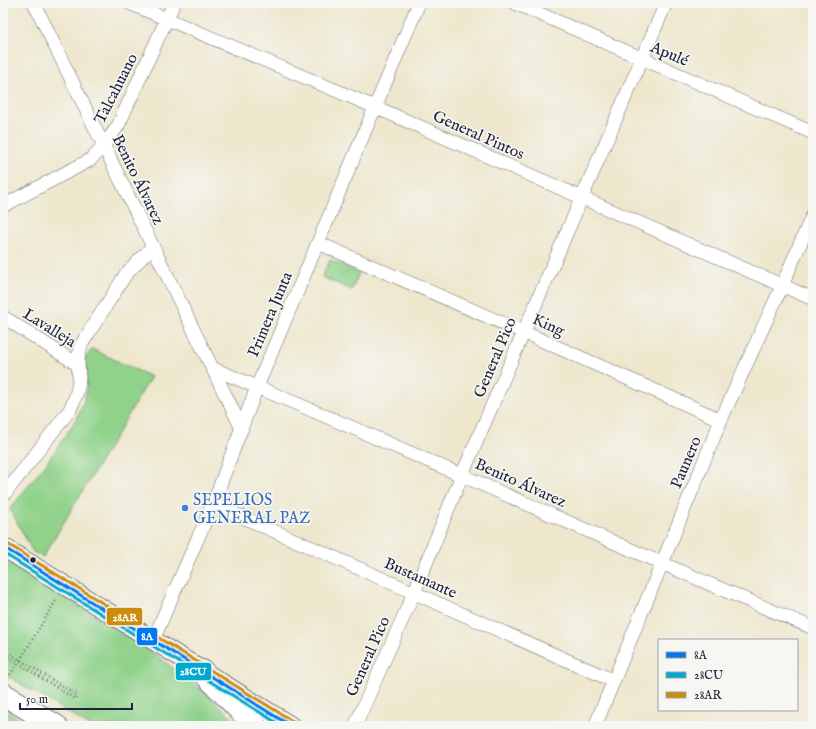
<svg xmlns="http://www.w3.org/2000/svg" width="816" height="729" viewBox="0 0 816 729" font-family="'IM FELL English',serif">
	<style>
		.green { fill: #90d28a; stroke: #597a62 }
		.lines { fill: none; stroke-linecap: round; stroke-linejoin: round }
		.street-casing { stroke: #69676e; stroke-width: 14 }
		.secondary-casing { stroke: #69676e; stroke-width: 20 }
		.highway-casing { stroke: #69676e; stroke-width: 24 }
		.path { stroke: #69676e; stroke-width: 2.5; stroke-dasharray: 1 3; stroke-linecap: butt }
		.street { stroke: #fff; stroke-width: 13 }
		.secondary { stroke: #fff; stroke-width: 18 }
		.highway { stroke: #fff; stroke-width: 22 }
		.bus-1-casing { stroke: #f6f6f2; stroke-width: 6 }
		.bus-2-casing { stroke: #f6f6f2; stroke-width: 6 }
		.bus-3-casing { stroke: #f6f6f2; stroke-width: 6 }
		.bus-1 { stroke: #0079ef; stroke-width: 3 }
		.bus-2 { stroke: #00a9ce; stroke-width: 3 }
		.bus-3 { stroke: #cc8c0c; stroke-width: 3 }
		.shop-dot { fill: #3f7fe0; stroke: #f6f6f2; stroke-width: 1.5 }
		.bus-dot { fill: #22223b; stroke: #f6f6f2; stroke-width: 1.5 }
		.labels { text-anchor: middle; stroke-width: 3.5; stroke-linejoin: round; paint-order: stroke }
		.street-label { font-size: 16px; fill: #22223b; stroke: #f6f6f2 }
		.shop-label { font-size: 16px; fill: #366cbe; stroke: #f6f6f2; text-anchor: start }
		.line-badge { stroke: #f6f6f2; stroke-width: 1.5 }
		.badge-label { font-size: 11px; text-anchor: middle; font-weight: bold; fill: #fff }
	</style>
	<rect width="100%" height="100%" fill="#f6f6f2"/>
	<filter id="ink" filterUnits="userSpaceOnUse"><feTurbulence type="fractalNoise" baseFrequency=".025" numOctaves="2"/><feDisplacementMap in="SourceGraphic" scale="8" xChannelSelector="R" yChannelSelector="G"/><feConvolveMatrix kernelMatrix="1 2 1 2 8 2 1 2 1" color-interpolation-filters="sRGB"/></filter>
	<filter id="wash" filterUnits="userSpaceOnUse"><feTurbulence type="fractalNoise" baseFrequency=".012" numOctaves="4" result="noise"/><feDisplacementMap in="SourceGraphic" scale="16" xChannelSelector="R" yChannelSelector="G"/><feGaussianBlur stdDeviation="0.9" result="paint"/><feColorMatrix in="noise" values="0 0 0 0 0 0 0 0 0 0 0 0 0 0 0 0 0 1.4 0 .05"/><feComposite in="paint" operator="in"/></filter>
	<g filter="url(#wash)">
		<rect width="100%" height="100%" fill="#eee7cd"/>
		<path class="green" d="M330 260 359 273 352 290 322 277Z
			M92 349 151 377 43 557 33 552 10 509C33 479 78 429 86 393 88 381 85 371 84 360Z
			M3 557 153 653 206 693 241 726H90L3 673Z
			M3 709 30 726H10L3 721Z"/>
	</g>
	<g filter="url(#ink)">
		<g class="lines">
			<defs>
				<path id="street" d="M34 3 242 429
					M129 3 375 107 813 299
					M515 3 813 133
					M3 206 90 160 104 145 118 126 174 3
					M318 243 523 332 721 420
					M5 318 77 364
					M214 369C415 452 612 544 813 628
					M3 496 69 411C75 400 79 389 79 377 78 365 77 356 81 345L126 274 153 246
					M213 504 614 681
					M153 640 213 504 257 387 419 3
					M355 726 414 593 462 475 666 3
					M595 726 721 420 782 286 813 214"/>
				<path id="secondary" d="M3 547 291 726"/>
				<path id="highway" d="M202 671 255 726
					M3 694 56 726"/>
			</defs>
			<use href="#street" class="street-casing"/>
			<use href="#secondary" class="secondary-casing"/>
			<use href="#highway" class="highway-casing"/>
			<path class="path" d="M5 655 75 699 77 695 7 652
				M20 660 57 599
				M8 678 17 664"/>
			<use href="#street" class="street"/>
			<use href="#secondary" class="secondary"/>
			<use href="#highway" class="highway"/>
			<defs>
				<path id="bus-1" d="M3 547 291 726"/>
				<path id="bus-2" d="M3 553 282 726"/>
				<path id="bus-3" d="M6 543 294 722"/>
			</defs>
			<use href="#bus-1" class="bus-1-casing"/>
			<use href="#bus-2" class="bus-2-casing"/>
			<use href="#bus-3" class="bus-3-casing"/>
			<use href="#bus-1" class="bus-1"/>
			<use href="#bus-2" class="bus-2"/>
			<use href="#bus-3" class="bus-3"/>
		</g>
	</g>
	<circle class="shop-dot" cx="185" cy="508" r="4"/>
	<circle class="bus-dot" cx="33" cy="560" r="3.5"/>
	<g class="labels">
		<g class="street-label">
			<text transform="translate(670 53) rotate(23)" y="6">Apulé</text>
			<text transform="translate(115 88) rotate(-63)" y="6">Talcahuano</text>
			<text transform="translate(479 134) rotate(24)" y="6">General Pintos</text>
			<text transform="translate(139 179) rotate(64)" y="6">Benito Álvarez</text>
			<text transform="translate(269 314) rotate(-67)" y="6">Primera Junta</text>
			<text transform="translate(549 324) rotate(24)" y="6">King</text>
			<text transform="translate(50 327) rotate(32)" y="6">Lavalleja</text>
			<text transform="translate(494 357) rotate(-67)" y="6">General Pico</text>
			<text transform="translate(685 462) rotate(-67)" y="6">Paunero</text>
			<text transform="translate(521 482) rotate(24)" y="6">Benito Álvarez</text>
			<text transform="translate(421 577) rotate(24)" y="6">Bustamante</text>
			<text transform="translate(367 656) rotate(-66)" y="6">General Pico</text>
		</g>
		<g class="shop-label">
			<text x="193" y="505">SEPELIOS<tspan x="193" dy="18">GENERAL PAZ</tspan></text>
		</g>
	</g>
	<g class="line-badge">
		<rect x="106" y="607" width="37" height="19" rx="4" fill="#cc8c0c"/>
		<rect x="136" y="627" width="22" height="19" rx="4" fill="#0079ef"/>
		<rect x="175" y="662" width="37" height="19" rx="4" fill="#00a9ce"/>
	</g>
	<g class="badge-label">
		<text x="125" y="621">28AR</text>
		<text x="147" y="640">8A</text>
		<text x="193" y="675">28CU</text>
	</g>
	<rect width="816" height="729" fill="none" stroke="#f6f6f2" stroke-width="16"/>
	<rect x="658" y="639" width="140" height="72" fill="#f6f6f2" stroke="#a1a1a9"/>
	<rect x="666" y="652" width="20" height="6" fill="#0079ef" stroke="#a1a1a9"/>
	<text x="694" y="659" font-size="12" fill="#22223b">8A</text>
	<rect x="666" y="672" width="20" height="6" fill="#00a9ce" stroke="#a1a1a9"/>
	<text x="694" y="679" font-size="12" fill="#22223b">28CU</text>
	<rect x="666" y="692" width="20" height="6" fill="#cc8c0c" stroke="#a1a1a9"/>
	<text x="694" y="699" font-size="12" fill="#22223b">28AR</text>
	<path d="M20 703v6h112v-6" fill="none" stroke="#22223b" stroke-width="2"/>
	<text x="26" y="703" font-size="12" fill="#22223b" stroke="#f6f6f2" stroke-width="3" paint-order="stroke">50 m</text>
</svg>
